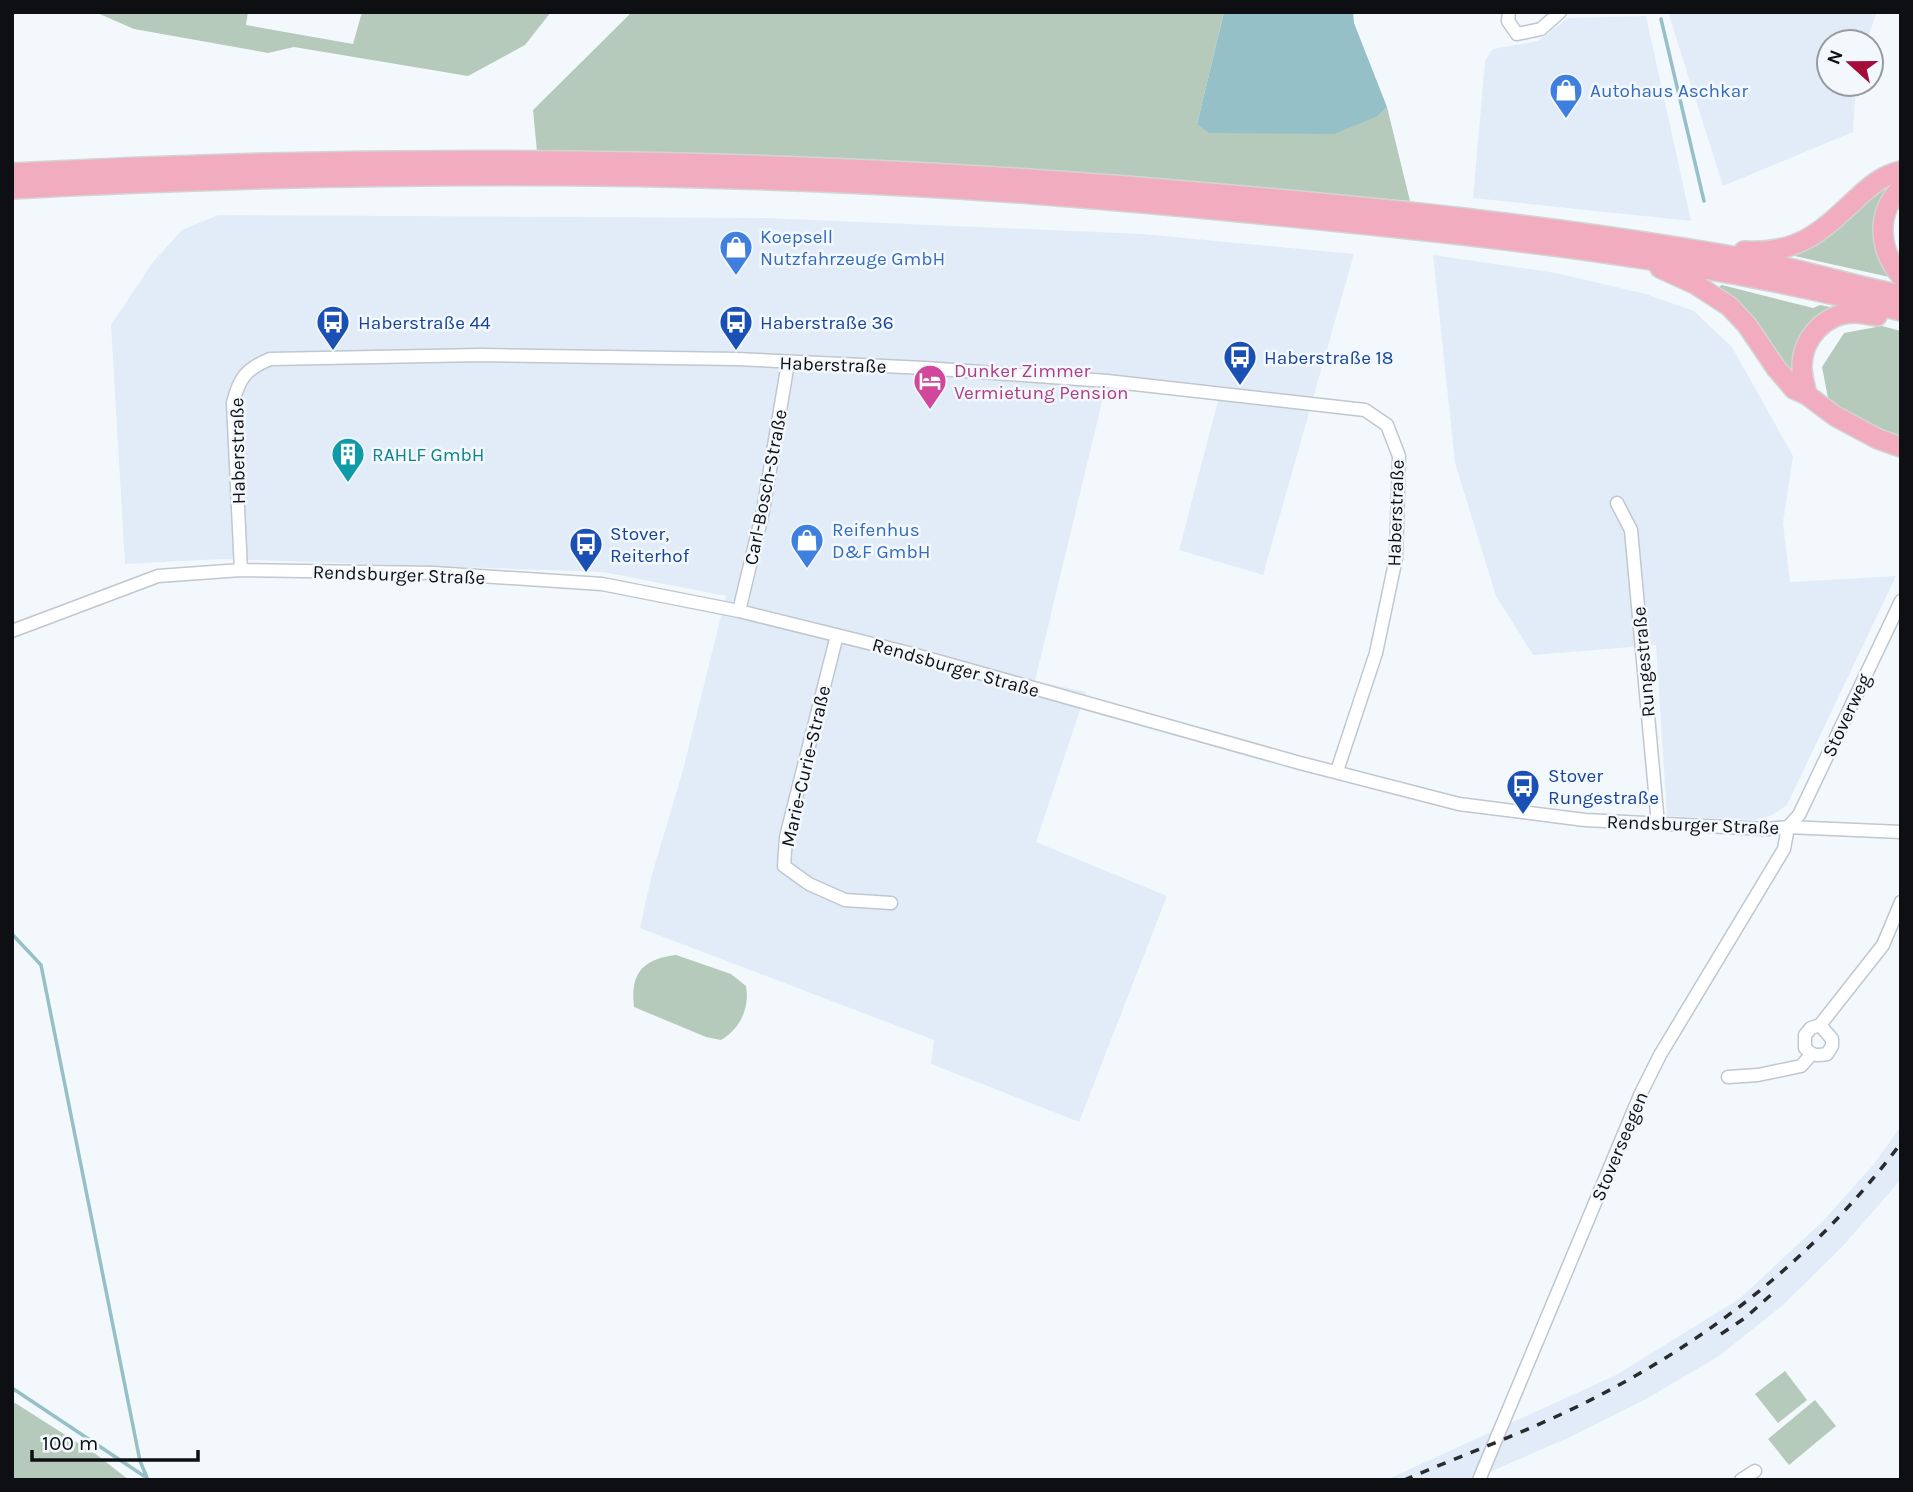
<svg xmlns="http://www.w3.org/2000/svg" width="1913" height="1492" viewBox="0 0 1913 1492" font-family="Karla,sans-serif">
	<style>
		.built { fill: #e2ecf8 }
		.green { fill: #b5caba }
		.water { fill: #96c0c8 }
		.lines { fill: none; stroke-linecap: round; stroke-linejoin: round }
		.stream { stroke: #96c0c8; stroke-width: 3.5 }
		.minor-casing { stroke: #bfc7cf; stroke-width: 15 }
		.highway-casing { stroke: #d3d4d4; stroke-width: 22 }
		.minor { stroke: #fff; stroke-width: 12 }
		.highway { stroke: #f1acbf; stroke-width: 19 }
		.rail { stroke: #292c2f; stroke-width: 3.5; stroke-dasharray: 9 9; stroke-linecap: butt }
		.labels { text-anchor: middle; stroke-width: 5; stroke-linejoin: round; paint-order: stroke }
		.shop-label { font-size: 19px; fill: #366cbe; stroke: #f3f8fd; text-anchor: start }
		.transit-label { font-size: 19px; fill: #164399; stroke: #f3f8fd; text-anchor: start }
		.street-label { font-size: 19px; fill: #0d0f12; stroke: #f3f8fd }
		.hotel-label { font-size: 19px; fill: #b23c85; stroke: #f3f8fd; text-anchor: start }
		.culture-label { font-size: 19px; fill: #0d838f; stroke: #f3f8fd; text-anchor: start }
	</style>
	<rect width="100%" height="100%" fill="#f3f8fd"/>
	<path class="built" d="M1668 12H1877L1866 42H1829V84H1856L1853 132 1723 186Z
		M1646 16 1691 221 1473 198 1485 61 1493 49 1538 41 1568 18Z
		M218 215 768 218 1143 234 1354 254 1263 575 1179 550 1220 393 1107 381 1035 681 1086 692 1036 842 1167 896 1079 1122 931 1064 934 1040 640 928 651 878 683 770 726 596 603 572 223 559 125 564 111 325 153 262 182 230Z
		M1433 255 1556 273 1646 294 1694 311 1732 347 1793 456 1783 523 1790 582 1896 576 1787 805 1772 815 1754 820 1667 816 1656 645 1533 655 1496 596 1455 463Z
		M1901 1126V1179L1898 1183 1843 1246 1783 1305 1719 1356 1648 1398 1568 1438 1471 1480H1386L1616 1375 1739 1299 1822 1222 1874 1164Z"/>
	<path class="green" d="M95 12H248L246 25 353 44 362 12H551L525 45 468 76 294 47 268 53 134 29Z
		M632 12H1224L1197 124 1378 116 1387 107 1410 201C1187 181 963 160 739 155 671 153 604 153 537 152L533 110Z
		M1901 175 1881 206 1894 278 1790 255 1838 223Z
		M1722 285 1813 308 1820 305 1835 308 1793 377 1716 289Z
		M1882 326 1901 331V438L1829 403 1822 367 1844 333Z
		M676 955 731 974 746 986C750 1008 740 1029 721 1040L706 1037 634 1007C630 973 643 959 676 955Z
		M1785 1371 1807 1400 1778 1423 1755 1394Z
		M1815 1400 1836 1426 1789 1465 1768 1439Z
		M12 1401 97 1455 129 1480H12Z"/>
	<path class="water" d="M1224 12H1353L1354 23 1387 107 1378 116 1334 134 1209 133 1197 124Z"/>
	<g class="lines">
		<path class="stream" d="M1661 19 1704 201
			M12 934 41 965 140 1461 148 1480
			M12 1388 144 1476"/>
		<defs>
			<path id="minor" d="M1509 12 1508 21 1517 34 1541 29 1560 12
				M1617 503 1631 530 1658 824
				M241 570 233 403C239 378 246 369 270 359L481 355 736 359 925 368 1107 381 1365 410 1387 425 1399 456 1396 558 1376 653 1337 771
				M739 611 763 511 788 363
				M12 631 158 576 241 570 434 573 602 584 739 611 909 653 1300 763 1459 804 1585 820 1766 829 1788 827 1901 832
				M837 635 786 837 784 866 809 884 845 900 891 903
				M1820 1025 1832 1039V1046L1827 1054C1816 1056 1813 1056 1805 1048V1035L1811 1028 1820 1025 1883 945 1901 902
				M1728 1077 1758 1075 1801 1066 1811 1055
				M1479 1480 1641 1093 1660 1055 1784 849 1788 827 1799 815 1901 601
				M1741 1480 1755 1471"/>
			<path id="highway" d="M12 173C419 151 826 158 1232 195 1403 210 1573 228 1743 258 1796 268 1848 284 1901 295
				M1901 188C1875 214 1879 250 1901 276
				M12 189C352 171 693 169 1032 194 1111 200 1191 207 1270 215 1482 236 1694 257 1901 311
				M1744 251C1797 254 1819 234 1855 200 1869 187 1882 175 1901 171
				M1660 268 1695 284 1729 306 1747 325 1776 368 1794 389 1807 395 1835 416 1878 439 1901 447
				M1807 395C1805 386 1802 376 1802 367 1802 338 1825 313 1855 313 1862 313 1870 315 1877 316"/>
		</defs>
		<use href="#minor" class="minor-casing"/>
		<use href="#highway" class="highway-casing"/>
		<use href="#minor" class="minor"/>
		<use href="#highway" class="highway"/>
		<path class="rail" d="M1721 1334 1745 1318 1773 1293
			M1404 1480C1458 1457 1513 1437 1566 1412 1699 1349 1813 1261 1901 1143"/>
	</g>
	<defs>
		<symbol id="shop-pin" viewBox="-11 -11 22 30"><path d="M0 17L-7.5 6A9.5 9.5 0 1 1 7.5 6Z" fill="#3f7fe0" stroke="#f3f8fd"/><path d="M-5-2.5h2.3a2.7 3.5 0 0 1 5.4 0H5L5.5 6h-11ZM-1.5-2.5h3a1.5 2.3 0 0 0-3 0Z" fill="#fff"/></symbol>
		<symbol id="bus-pin" viewBox="-11 -11 22 30"><path d="M0 17L-7.5 6A9.5 9.5 0 1 1 7.5 6Z" fill="#1a4fb4" stroke="#f3f8fd"/><path d="M-5-6H5V4H4V6H2V4H-2V6H-4V4H-5ZM-3.5-4V0h7V-4ZM-3.5 1.2v1.5H-2V1.2ZM2 1.2v1.5H3.5V1.2Z" fill="#fff"/></symbol>
		<symbol id="hotel-pin" viewBox="-11 -11 22 30"><path d="M0 17L-7.5 6A9.5 9.5 0 1 1 7.5 6Z" fill="#d1479c" stroke="#f3f8fd"/><path d="M-6-4.5h1.5V1H6V5H4.5V3h-9V5H-6ZM-4 0a1.8 1.8 0 1 1 3.6 0ZM.5 0V-2.5h3Q6-2.5 6 0Z" fill="#fff"/></symbol>
		<symbol id="building-pin" viewBox="-11 -11 22 30"><path d="M0 17L-7.5 6A9.5 9.5 0 1 1 7.5 6Z" fill="#0f9aa8" stroke="#f3f8fd"/><path d="M-4-6H4V6H1V3H-1V6H-4ZM-2.5-4.3h1.7v1.8h-1.7ZM.8-4.3h1.7v1.8H.8ZM-2.5-1h1.7V.8h-1.7ZM.8-1h1.7V.8H.8Z" fill="#fff"/></symbol>
	</defs>
	<g fill-rule="evenodd">
		<use href="#shop-pin" x="1547" y="71" width="38" height="52"/>
		<use href="#shop-pin" x="717" y="228" width="38" height="52"/>
		<use href="#bus-pin" x="314" y="303" width="38" height="52"/>
		<use href="#bus-pin" x="717" y="303" width="38" height="52"/>
		<use href="#bus-pin" x="1221" y="338" width="38" height="52"/>
		<use href="#hotel-pin" x="911" y="362" width="38" height="52"/>
		<use href="#building-pin" x="329" y="435" width="38" height="52"/>
		<use href="#shop-pin" x="788" y="521" width="38" height="52"/>
		<use href="#bus-pin" x="567" y="525" width="38" height="52"/>
		<use href="#bus-pin" x="1504" y="767" width="38" height="52"/>
	</g>
	<g class="labels">
		<g class="shop-label">
			<text x="1590" y="97">Autohaus Aschkar</text>
			<text x="760" y="243">Koepsell<tspan x="760" dy="22">Nutzfahrzeuge GmbH</tspan></text>
			<text x="832" y="536">Reifenhus<tspan x="832" dy="22">D&amp;F GmbH</tspan></text>
		</g>
		<g class="transit-label">
			<text x="358" y="329">Haberstraße 44</text>
			<text x="760" y="329">Haberstraße 36</text>
			<text x="1264" y="364">Haberstraße 18</text>
			<text x="610" y="540">Stover,<tspan x="610" dy="22">Reiterhof</tspan></text>
			<text x="1548" y="782">Stover<tspan x="1548" dy="22">Rungestraße</tspan></text>
		</g>
		<g class="street-label">
			<text transform="translate(833 364) rotate(2)" y="7">Haberstraße</text>
			<text transform="translate(237 451) rotate(-91)" y="7">Haberstraße</text>
			<text transform="translate(765 487) rotate(-79)" y="7">Carl-Bosch-Straße</text>
			<text transform="translate(1395 513) rotate(-88)" y="7">Haberstraße</text>
			<text transform="translate(399 574) rotate(2)" y="7">Rendsburger Straße</text>
			<text transform="translate(1643 662) rotate(-95)" y="7">Rungestraße</text>
			<text transform="translate(956 667) rotate(16)" y="7">Rendsburger Straße</text>
			<text transform="translate(1846 715) rotate(-65)" y="7">Stoverweg</text>
			<text transform="translate(805 766) rotate(-77)" y="7">Marie-Curie-Straße</text>
			<text transform="translate(1693 824) rotate(2)" y="7">Rendsburger Straße</text>
			<text transform="translate(1619 1146) rotate(-67)" y="7">Stoverseegen</text>
		</g>
		<g class="hotel-label">
			<text x="954" y="377">Dunker Zimmer<tspan x="954" dy="22">Vermietung Pension</tspan></text>
		</g>
		<g class="culture-label">
			<text x="372" y="461">RAHLF GmbH</text>
		</g>
	</g>
	<rect width="1913" height="1492" fill="none" stroke="#0d0f12" stroke-width="28"/>
	<g transform="translate(1850 63) rotate(291)"><circle r="33" fill="#f3f8fd" stroke="#979b9f" stroke-width="2"/>
	<path d="M0-5L12 26L0 18L-12 26Z" fill="#a60c3a"/>
	<text y="-10" font-size="19" font-weight="bold" text-anchor="middle" fill="#0d0f12">N</text>
	</g>
	<path d="M32 1450v10h166v-10" fill="none" stroke="#0d0f12" stroke-width="3.5"/>
	<text x="42" y="1450" font-size="21" fill="#0d0f12" stroke="#f3f8fd" stroke-width="5" paint-order="stroke">100 m</text>
</svg>
